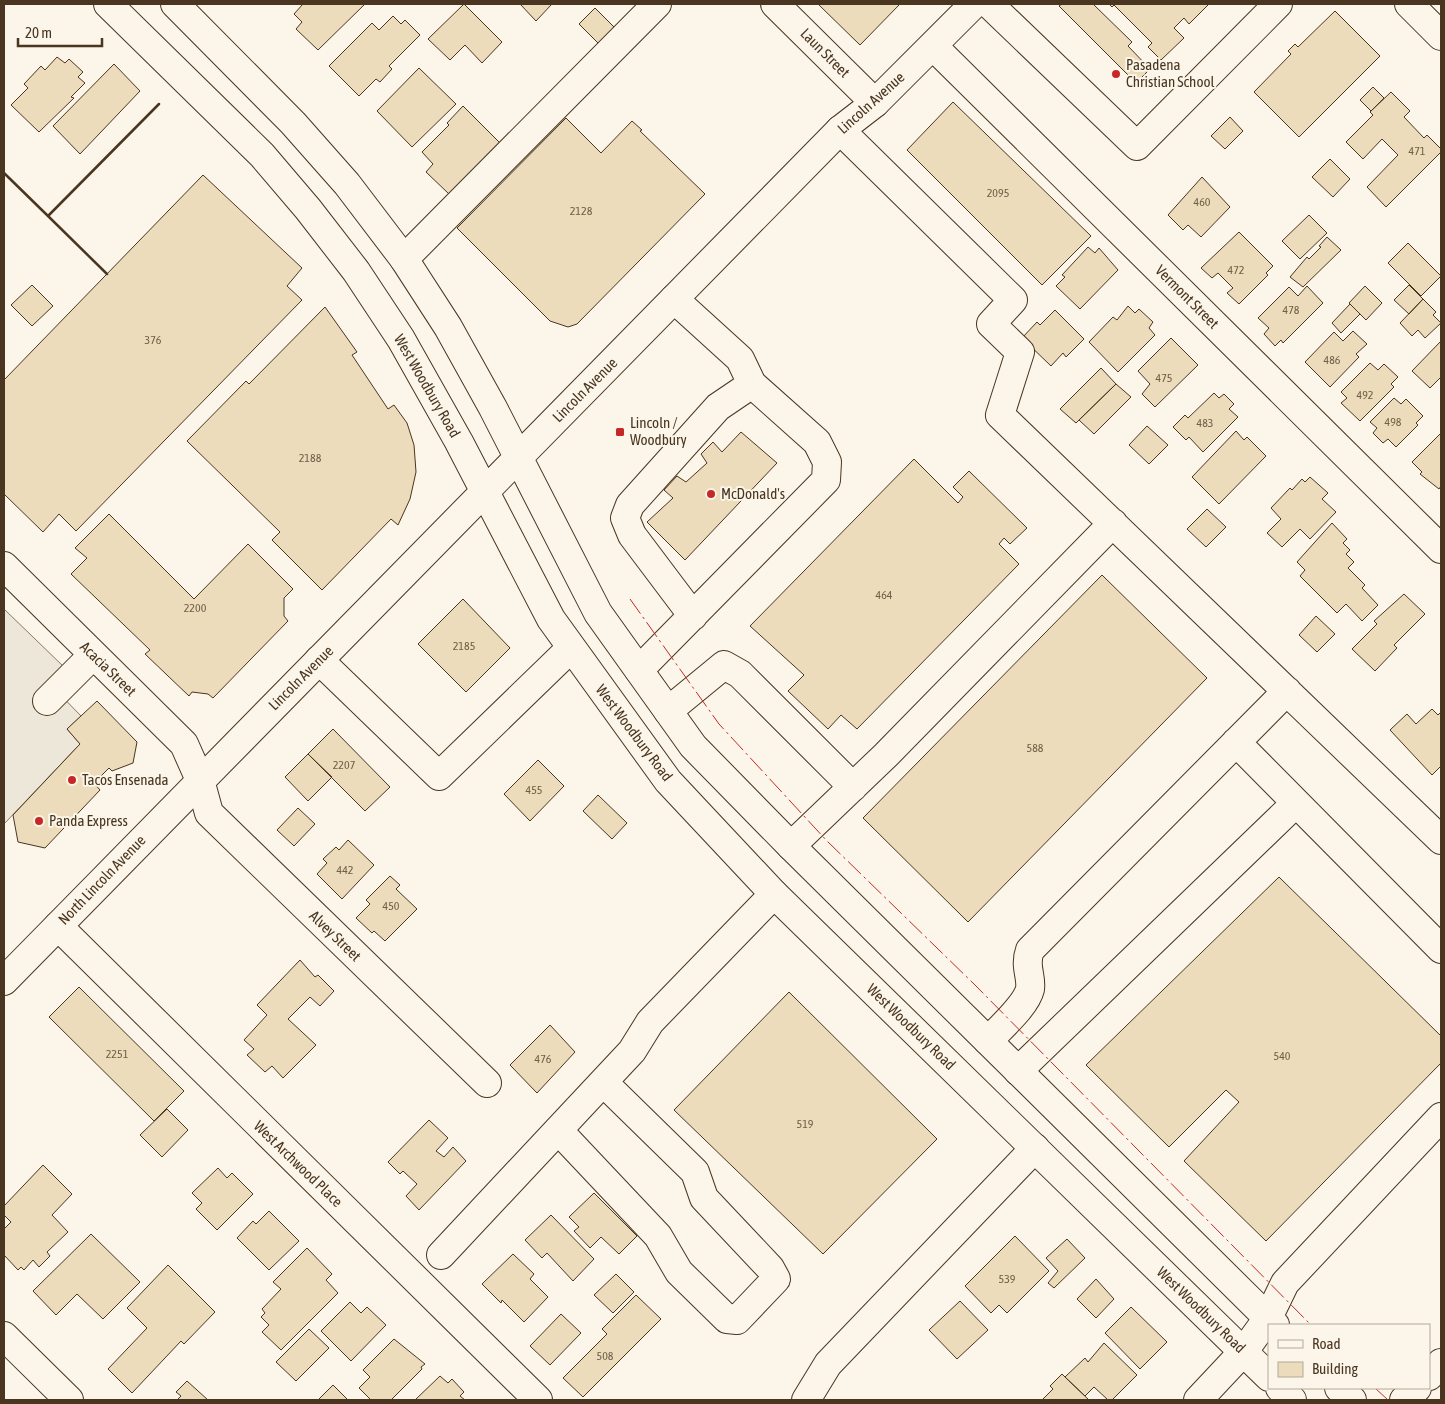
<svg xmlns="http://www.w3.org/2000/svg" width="1445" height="1404" viewBox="0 0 1445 1404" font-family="'Asap Condensed',sans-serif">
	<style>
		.parking { fill: #ede7d9; stroke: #887966 }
		.building { fill: #ecdcbc; stroke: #4a3520 }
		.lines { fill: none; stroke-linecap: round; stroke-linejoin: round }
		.minor-casing { stroke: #4a3520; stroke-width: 30 }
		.major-casing { stroke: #4a3520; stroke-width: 30 }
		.minor { stroke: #fbf6e9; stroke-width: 28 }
		.major { stroke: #fbf6e9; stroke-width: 28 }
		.wall { stroke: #4a3520; stroke-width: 2.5 }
		.power { stroke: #c62828; stroke-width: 1; stroke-dasharray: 18 4 2.5 4; stroke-linecap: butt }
		.poi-dot { fill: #c62828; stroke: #fbf6e9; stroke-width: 2 }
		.labels { text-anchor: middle; stroke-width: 4; stroke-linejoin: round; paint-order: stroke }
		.number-label { font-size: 12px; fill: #725f47 }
		.street-label { font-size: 15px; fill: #4a3520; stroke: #fbf6e9 }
		.poi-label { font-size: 15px; fill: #4a3520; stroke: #fbf6e9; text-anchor: start }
	</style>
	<rect width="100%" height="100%" fill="#fbf6e9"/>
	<path class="parking" d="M4 609 64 667 49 683 81 716 67 729 80 744 4 824Z"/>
	<path class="building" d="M303 4H365L318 50 296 29 302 22 294 14Z
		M464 4 502 42 482 63 465 45 450 60 428 39Z
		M520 4H552L536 21Z
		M818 4H900L860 45Z
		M1062 4H1093L1132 42 1128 46 1150 69 1136 83 1059 6Z
		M1109 4H1209L1189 24 1184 18 1174 28 1184 38 1161 60 1148 47 1152 43 1114 5 1112 7Z
		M595 8 614 27 598 43 579 24Z
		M1335 11 1380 56 1299 137 1254 92 1291 54 1288 51 1295 44 1298 47Z
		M393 16 401 24 405 20 420 35 389 66 392 69 380 82 376 79 359 96 329 66 372 23 379 30Z
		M57 57 65 63 69 59 83 72 78 77 85 83 71 97 74 98 39 132 11 105 28 88 24 84 41 66 45 70Z
		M114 64 140 91 80 154 53 126Z
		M419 68 456 104 412 147 377 111Z
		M1373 87 1384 98 1371 111 1360 100Z
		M1391 92 1410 111 1404 117 1424 138 1427 135 1441 149V152L1386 207 1367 187 1398 155 1382 139 1363 159 1346 142 1373 115 1370 112Z
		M953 102 1091 236 1042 285 907 150Z
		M463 106 500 143 449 194 426 172 433 164 422 152 449 125 447 123Z
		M1230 117 1243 131 1225 149 1211 136Z
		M566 118 601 153 632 121 642 130 640 131 705 194 577 324 568 327 550 321 457 228Z
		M1330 159 1350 179 1333 197 1312 177Z
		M203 175 302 268 287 286 302 300 76 531 59 514 43 532 4 494V380Z
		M1202 177 1230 207 1201 237 1188 225 1183 230 1168 215Z
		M1309 215 1327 233 1300 259 1282 241Z
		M1239 232 1273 266 1266 273 1268 275 1239 304 1227 293 1233 288 1218 273 1212 278 1201 268Z
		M1327 237 1341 250 1303 287 1290 277 1307 257 1309 259 1321 247 1319 246Z
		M1408 243 1441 276 1421 296 1388 263Z
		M1088 247 1095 253 1099 248 1118 270 1080 309 1056 286 1065 277 1062 275Z
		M32 285 53 306 32 326 11 305Z
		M1409 285 1423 299 1409 314 1394 300Z
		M1307 286 1323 303 1283 343 1281 340 1275 346 1264 334 1269 328 1258 318 1289 287 1298 296Z
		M1365 286 1382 303 1366 320 1349 303Z
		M1423 299 1436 312 1433 315 1441 323 1425 338 1418 330 1412 336 1400 323Z
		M1350 304 1360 314 1341 333 1332 323Z
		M1128 306 1135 313 1139 309 1153 322 1149 328 1155 335 1118 372 1089 342 1113 317 1117 320Z
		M325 307 357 352 352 355 388 409 394 405 407 423 414 445 416 472 410 499 398 525 391 519 322 590 272 540 280 532 187 441 246 381 249 384Z
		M1055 310 1084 339 1066 357 1063 353 1051 366 1022 338 1037 322 1040 325Z
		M1353 331 1367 344 1356 354 1359 357 1330 387 1305 362 1334 332 1343 341Z
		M1171 338 1198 365 1155 407 1142 394 1150 384 1138 371Z
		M1441 341V379L1440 378 1430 388 1412 371Z
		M1370 363 1378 370 1384 364 1398 377 1391 384 1394 387 1360 421 1341 403 1347 398 1341 392Z
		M1101 368 1116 384 1076 423 1060 409Z
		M1116 384 1131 397 1094 434 1079 420Z
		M1214 393 1219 398 1224 394 1234 404 1229 409 1238 417 1203 452 1189 437 1186 440 1173 427 1185 415 1188 418Z
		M1394 398 1401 404 1406 399 1423 416 1416 423 1418 425 1396 447 1388 439 1383 443 1373 433 1377 428 1370 422Z
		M1147 426 1168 445 1149 464 1129 445Z
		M1236 431 1244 440 1247 437 1266 456 1219 504 1192 477Z
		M741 432 777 463 685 560 647 522 673 498 664 490 677 476 686 482 707 463 701 454 713 442 722 452Z
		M1441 433V486L1439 489 1420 474 1422 472 1412 462Z
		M914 459 958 503 963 497 953 487 969 471 1027 528 1010 544 1004 538 999 544 1019 564 857 729 841 715 828 729 788 691 804 675 750 626Z
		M1310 477 1328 493 1322 499 1336 512 1310 539 1300 529 1282 547 1267 533 1281 519 1271 508 1290 488 1292 490 1302 479 1305 482Z
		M1207 509 1226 527 1206 547 1187 529Z
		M109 514 194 599 248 544 293 589 284 598V616L288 621 213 698 208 694 192 692 189 696 145 654 150 650 71 574 87 558 75 548Z
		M1332 523 1347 539 1343 543 1350 550 1346 554 1354 562 1348 568 1365 585 1362 588 1378 605 1362 621 1346 604 1337 613 1300 576 1305 570 1297 562Z
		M1102 575 1207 678 968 922 863 818Z
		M1404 594 1425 614 1394 645 1397 648 1375 671 1352 649 1377 624 1374 621Z
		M463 599 510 648 466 692 418 644Z
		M1316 616 1335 634 1317 652 1299 635Z
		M97 701 137 742 133 763 112 771 109 768 94 783 100 790 45 848 18 842 13 815 80 744 67 729Z
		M1432 709 1438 715 1441 712V766L1432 775 1390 730 1407 714 1416 724Z
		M333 729 390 787 365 811 308 754Z
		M308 754 332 777 308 801 285 777Z
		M538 760 564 786 530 821 504 794Z
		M598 795 627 823 612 839 583 811Z
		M298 808 315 824 294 846 277 830Z
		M348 840 374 865 342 899 317 874 327 863 323 859 336 847 339 850Z
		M390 876 400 885 396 889 417 909 385 941 374 931 372 933 356 918 370 904 366 900Z
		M1279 877 1441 1036V1063L1266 1241 1184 1161 1239 1102 1226 1090 1169 1147 1086 1065Z
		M300 960 315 977 318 975 334 991 320 1006 310 997 288 1019 316 1045 283 1078 272 1066 265 1072 247 1055 254 1049 244 1040 267 1015 257 1005Z
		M79 987 184 1091 154 1121 49 1017Z
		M789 992 937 1139 823 1254 674 1110Z
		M550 1025 575 1052 537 1093 510 1065Z
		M167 1109 188 1130 162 1157 140 1135Z
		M429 1120 448 1138 436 1151 444 1157 453 1147 466 1161 419 1210 406 1196 417 1184 403 1171 400 1174 388 1162Z
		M43 1165 72 1194 52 1215 68 1232 47 1252 50 1256 39 1267 33 1260 24 1270 21 1267 18 1270 4 1255V1229L11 1222 4 1215V1206Z
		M218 1168 227 1178 232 1173 253 1194 217 1230 196 1209 202 1203 192 1193Z
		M594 1193 637 1236 619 1254 601 1237 590 1248 574 1231 579 1227 569 1217Z
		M269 1211 299 1241 269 1270 237 1238 253 1221 256 1224Z
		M551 1215 594 1259 573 1281 547 1253 542 1258 525 1240Z
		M91 1234 140 1282 103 1319 77 1294 56 1315 33 1291Z
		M1015 1236 1049 1271 1007 1313 999 1305 991 1313 965 1286Z
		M1067 1239 1085 1258 1054 1288 1048 1283 1058 1271 1046 1258Z
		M307 1248 332 1274 326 1280 338 1293 281 1350 262 1332 269 1325 261 1317 265 1313 262 1309 281 1289 273 1282Z
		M513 1254 534 1274 530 1279 548 1297 524 1322 502 1300 501 1303 482 1284Z
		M168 1265 215 1312 184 1344 181 1341 132 1393 108 1369 147 1328 127 1308Z
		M616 1274 634 1292 613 1313 594 1295Z
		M1096 1279 1114 1299 1096 1318 1077 1299Z
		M636 1295 661 1319 583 1397 563 1378 607 1334 602 1329Z
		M960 1301 988 1330 957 1359 929 1330Z
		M350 1302 361 1313 367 1307 386 1325 351 1361 321 1331Z
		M1131 1307 1167 1342 1140 1369 1105 1333Z
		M561 1314 581 1333 550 1365 530 1346Z
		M309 1329 329 1348 296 1381 276 1362Z
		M394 1339 425 1364 421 1367 422 1369 391 1400H371L359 1388 370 1377 363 1370Z
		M1104 1343 1137 1375 1112 1400H1108L1094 1387 1085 1396 1065 1377 1085 1358 1088 1362Z
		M1062 1374 1065 1377 1089 1400H1042L1053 1389 1050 1386Z
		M440 1376 448 1383 452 1379 464 1392 460 1396 465 1400H415Z
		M187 1381 208 1400H177L181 1396 176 1392Z
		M333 1385 348 1400H318Z"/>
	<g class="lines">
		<defs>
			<path id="minor" d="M775 4 875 103
				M989 4 1137 146 1278 4
				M1409 4 1441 36
				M933 46 1441 549
				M840 130 1013 300 991 324 1020 352 1000 415 1441 840
				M404 259 657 4
				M4 566 184 744 200 780 209 813 487 1083
				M693 616 632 535 625 518 630 505 718 407 752 384
				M319 660 439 776 571 648
				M639 670 826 480 827 462 817 442 752 384 740 359 674 299
				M47 701 93 655
				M668 711 724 665 740 674 853 787
				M1236 742 1441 949
				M791 846 886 755 1113 523
				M58 926 538 1400
				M988 1041C999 1029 1026 1006 1030 989 1032 976 1024 967 1030 950L1287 691
				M1018 1071 1296 803
				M558 1130 658 1236 679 1272 727 1319 737 1320 776 1279 770 1268 704 1198 695 1172 603 1082
				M441 1255 632 1051 650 1022 774 894
				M4 1336 69 1400
				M1429 1376 1441 1363
				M806 1400 828 1364 1035 1148
				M1198 1400 1244 1351 1268 1318 1285 1283 1441 1117
				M1404 1400 1417 1388"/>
			<path id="major" d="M108 4 262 155 308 209 356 271 401 339 459 442 551 619 668 781 774 894 1269 1377
				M175 4 293 123 347 184 404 259 448 327 493 408 598 613 693 746 791 846 1275 1325
				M4 981 840 130 875 103 974 4
				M1280 1388 1292 1400
				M1339 1388 1352 1400"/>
		</defs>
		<use href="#minor" class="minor-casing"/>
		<use href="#major" class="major-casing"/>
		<use href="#minor" class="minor"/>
		<use href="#major" class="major"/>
		<path class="wall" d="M4 173 48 216
			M107 274 48 216 159 104"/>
		<path class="power" d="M630 599 719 724 827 841 975 985 1311 1325
			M1375 1388 1388 1400"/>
	</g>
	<g class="poi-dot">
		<circle cx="1116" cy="74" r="5"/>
		<rect x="615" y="427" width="10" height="10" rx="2.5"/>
		<circle cx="711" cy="494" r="5"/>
		<circle cx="72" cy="780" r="5"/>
		<circle cx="39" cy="821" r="5"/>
	</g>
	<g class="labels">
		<g class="number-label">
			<text x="1417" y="155">471</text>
			<text x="998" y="197">2095</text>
			<text x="1202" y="206">460</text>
			<text x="581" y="215">2128</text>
			<text x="1236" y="274">472</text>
			<text x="1291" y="314">478</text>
			<text x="153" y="344">376</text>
			<text x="1332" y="364">486</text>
			<text x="1164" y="382">475</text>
			<text x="1365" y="399">492</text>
			<text x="1393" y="426">498</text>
			<text x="1205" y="427">483</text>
			<text x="310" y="462">2188</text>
			<text x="884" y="599">464</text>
			<text x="195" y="612">2200</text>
			<text x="464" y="650">2185</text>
			<text x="1035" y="752">588</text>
			<text x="344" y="769">2207</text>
			<text x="534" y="794">455</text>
			<text x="345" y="874">442</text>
			<text x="391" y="910">450</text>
			<text x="117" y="1058">2251</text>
			<text x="1282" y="1060">540</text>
			<text x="543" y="1063">476</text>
			<text x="805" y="1128">519</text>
			<text x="1007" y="1283">539</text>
			<text x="605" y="1360">508</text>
		</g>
		<g class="street-label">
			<text transform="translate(825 53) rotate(45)" y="5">Laun Street</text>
			<text transform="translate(871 103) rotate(-42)" y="5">Lincoln Avenue</text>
			<text transform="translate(1187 297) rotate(45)" y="5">Vermont Street</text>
			<text transform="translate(427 386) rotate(60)" y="5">West Woodbury Road</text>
			<text transform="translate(585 390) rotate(-45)" y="5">Lincoln Avenue</text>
			<text transform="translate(108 669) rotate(44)" y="5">Acacia Street</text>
			<text transform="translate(301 678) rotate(-45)" y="5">Lincoln Avenue</text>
			<text transform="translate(634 733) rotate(53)" y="5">West Woodbury Road</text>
			<text transform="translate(102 880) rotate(-46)" y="5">North Lincoln Avenue</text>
			<text transform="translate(335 936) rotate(44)" y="5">Alvey Street</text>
			<text transform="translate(911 1027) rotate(44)" y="5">West Woodbury Road</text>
			<text transform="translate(298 1164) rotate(44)" y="5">West Archwood Place</text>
			<text transform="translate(1201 1310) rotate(44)" y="5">West Woodbury Road</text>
		</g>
		<g class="poi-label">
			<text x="1126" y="70">Pasadena<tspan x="1126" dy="17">Christian School</tspan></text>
			<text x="630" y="428">Lincoln /<tspan x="630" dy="17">Woodbury</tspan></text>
			<text x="721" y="499">McDonald's</text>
			<text x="82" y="785">Tacos Ensenada</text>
			<text x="49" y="826">Panda Express</text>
		</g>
	</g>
	<rect width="1445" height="1404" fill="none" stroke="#4a3520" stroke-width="10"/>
	<rect x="1268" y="1324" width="162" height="65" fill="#fbf6e9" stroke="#b4a999"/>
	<rect x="1278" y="1340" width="25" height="8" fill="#fbf6e9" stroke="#b4a999"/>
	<text x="1312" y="1349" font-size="15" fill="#4a3520">Road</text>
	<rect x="1278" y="1362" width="25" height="15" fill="#ecdcbc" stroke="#b4a999"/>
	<text x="1312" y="1374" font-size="15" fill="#4a3520">Building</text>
	<path d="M18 38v8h84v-8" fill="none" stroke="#4a3520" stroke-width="2.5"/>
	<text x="25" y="38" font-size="15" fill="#4a3520" stroke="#fbf6e9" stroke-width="4" paint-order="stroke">20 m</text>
</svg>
